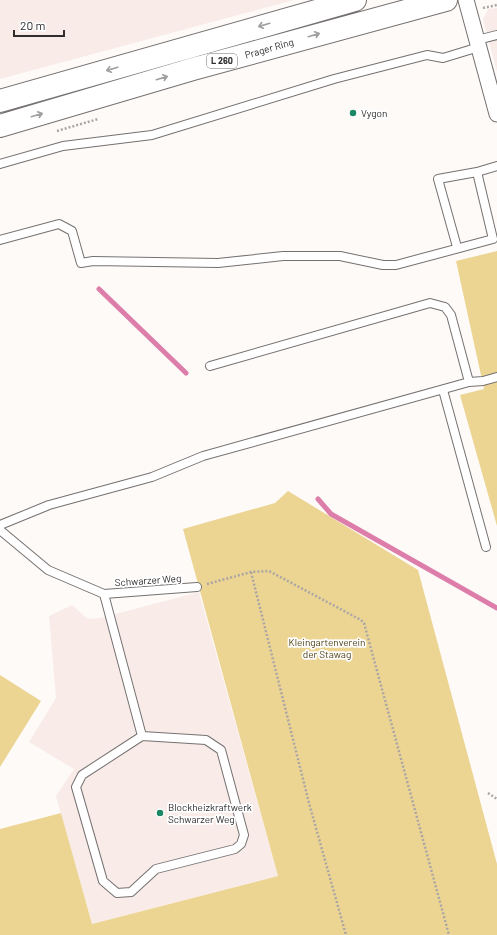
<svg xmlns="http://www.w3.org/2000/svg" width="497" height="935" viewBox="0 0 497 935" font-family="Barlow,sans-serif">
	<style>
		.built { fill: #f9ece8 }
		.green { fill: #ecd593 }
		.lines { fill: none; stroke-linecap: round; stroke-linejoin: round }
		.stream { stroke: #dd7eaa; stroke-width: 5 }
		.lane-casing { stroke: #757170; stroke-width: 10 }
		.street-casing { stroke: #757170; stroke-width: 17 }
		.primary-casing { stroke: #757170; stroke-width: 24 }
		.path { stroke: #aaa6a5; stroke-width: 2.5; stroke-dasharray: 2 2; stroke-linecap: butt }
		.lane { stroke: #fff; stroke-width: 8 }
		.street { stroke: #fff; stroke-width: 15 }
		.primary { stroke: #fff; stroke-width: 22 }
		.oneway { stroke: #a1a0a0 }
		.poi-dot { fill: #1a8765; stroke: #fff; stroke-width: 1.5 }
		.labels { text-anchor: middle; stroke-width: 3.5; stroke-linejoin: round; paint-order: stroke }
		.shield { fill: #fff; stroke: #6d6c6c; stroke-width: 1 }
		.shield-label { font-size: 9px; font-weight: bold; fill: #2f2d2d }
		.street-label { font-size: 10px; fill: #2f2d2d; stroke: #fff }
		.poi-label { font-size: 10px; fill: #2f2d2d; stroke: #fff; text-anchor: start }
		.park-label { font-size: 10px; fill: #514318; stroke: #fff }
	</style>
	<rect width="100%" height="100%" fill="#fefaf8"/>
	<path class="built" d="M0 0H294L0 79Z
		M497 8V72L483 20 488 9Z
		M199 592 278 876 92 924 56 796 74 769 29 742 56 698 49 616 72 605 88 619 100 618Z"/>
	<path class="green" d="M497 251V526L460 395 484 389 456 261Z
		M288 491 418 570 497 864V935H0V829L61 813 92 924 278 876 183 529 275 503Z
		M0 675 41 701 0 767Z"/>
	<g class="lines">
		<path class="stream" d="M99 289 186 373
			M318 499 331 514 497 608"/>
		<defs>
			<path id="lane" d="M477 40 497 35
				M0 164 63 146 152 135 334 79 427 55 443 58 479 47
				M0 240 59 224 72 231 81 263 93 261 218 263 283 256H340L383 265H396L493 239 477 172
				M457 247 438 179 477 172 497 166
				M210 366 430 303 445 307 451 315 469 382
				M443 390 486 547
				M0 525 49 505 152 477 203 456 469 382 483 381 497 377
				M0 530 48 570 104 594 197 587
				M104 594 142 736 82 775 76 787 103 881 117 893 131 892 156 869 235 849 241 844 244 835 221 750 206 740 142 736"/>
			<path id="street" d="M466 0 497 114"/>
			<path id="primary" d="M0 101 355 0
				M0 126 193 69 446 0"/>
		</defs>
		<use href="#lane" class="lane-casing"/>
		<use href="#street" class="street-casing"/>
		<use href="#primary" class="primary-casing"/>
		<path class="path" d="M483 8 497 5
			M57 131 98 119
			M251 572 309 803 346 935
			M207 584 251 572 269 571 361 620 364 623 449 935
			M488 793 497 799"/>
		<use href="#lane" class="lane"/>
		<use href="#street" class="street"/>
		<use href="#primary" class="primary"/>
	</g>
	<defs><path id="oneway-shaft" d="M-6 0H5M1.5-3L5.5 0L1.5 3" fill="none" stroke-width="1.6" stroke-linecap="round" stroke-linejoin="round"/></defs>
	<g class="oneway">
		<use href="#oneway-shaft" transform="translate(264 25) rotate(164)"/>
		<use href="#oneway-shaft" transform="translate(314 35) rotate(-16)"/>
		<use href="#oneway-shaft" transform="translate(112 69) rotate(164)"/>
		<use href="#oneway-shaft" transform="translate(162 78) rotate(-16)"/>
		<use href="#oneway-shaft" transform="translate(37 115) rotate(-16)"/>
	</g>
	<g class="poi-dot">
		<circle cx="353" cy="113" r="4"/>
		<circle cx="160" cy="813" r="4"/>
	</g>
	<g class="labels">
		<rect class="shield" x="207" y="54" width="30" height="14" rx="3"/>
		<g class="shield-label">
			<text x="222" y="64">L 260</text>
		</g>
		<g class="street-label">
			<text transform="translate(269 48) rotate(-16)" y="4">Prager Ring</text>
			<text transform="translate(148 580) rotate(-4)" y="4">Schwarzer Weg</text>
		</g>
		<g class="poi-label">
			<text x="361" y="117">Vygon</text>
			<text x="168" y="811">Blockheizkraftwerk<tspan x="168" dy="12">Schwarzer Weg</tspan></text>
		</g>
		<g class="park-label">
			<text x="327" y="646">Kleingartenverein<tspan x="327" dy="12">der Stawag</tspan></text>
		</g>
	</g>
	<path d="M14 30v6h50v-6" fill="none" stroke="#2f2d2d" stroke-width="2"/>
	<text x="20" y="30" font-size="12" fill="#2f2d2d" stroke="#ffffff" stroke-width="3" paint-order="stroke">20 m</text>
</svg>
